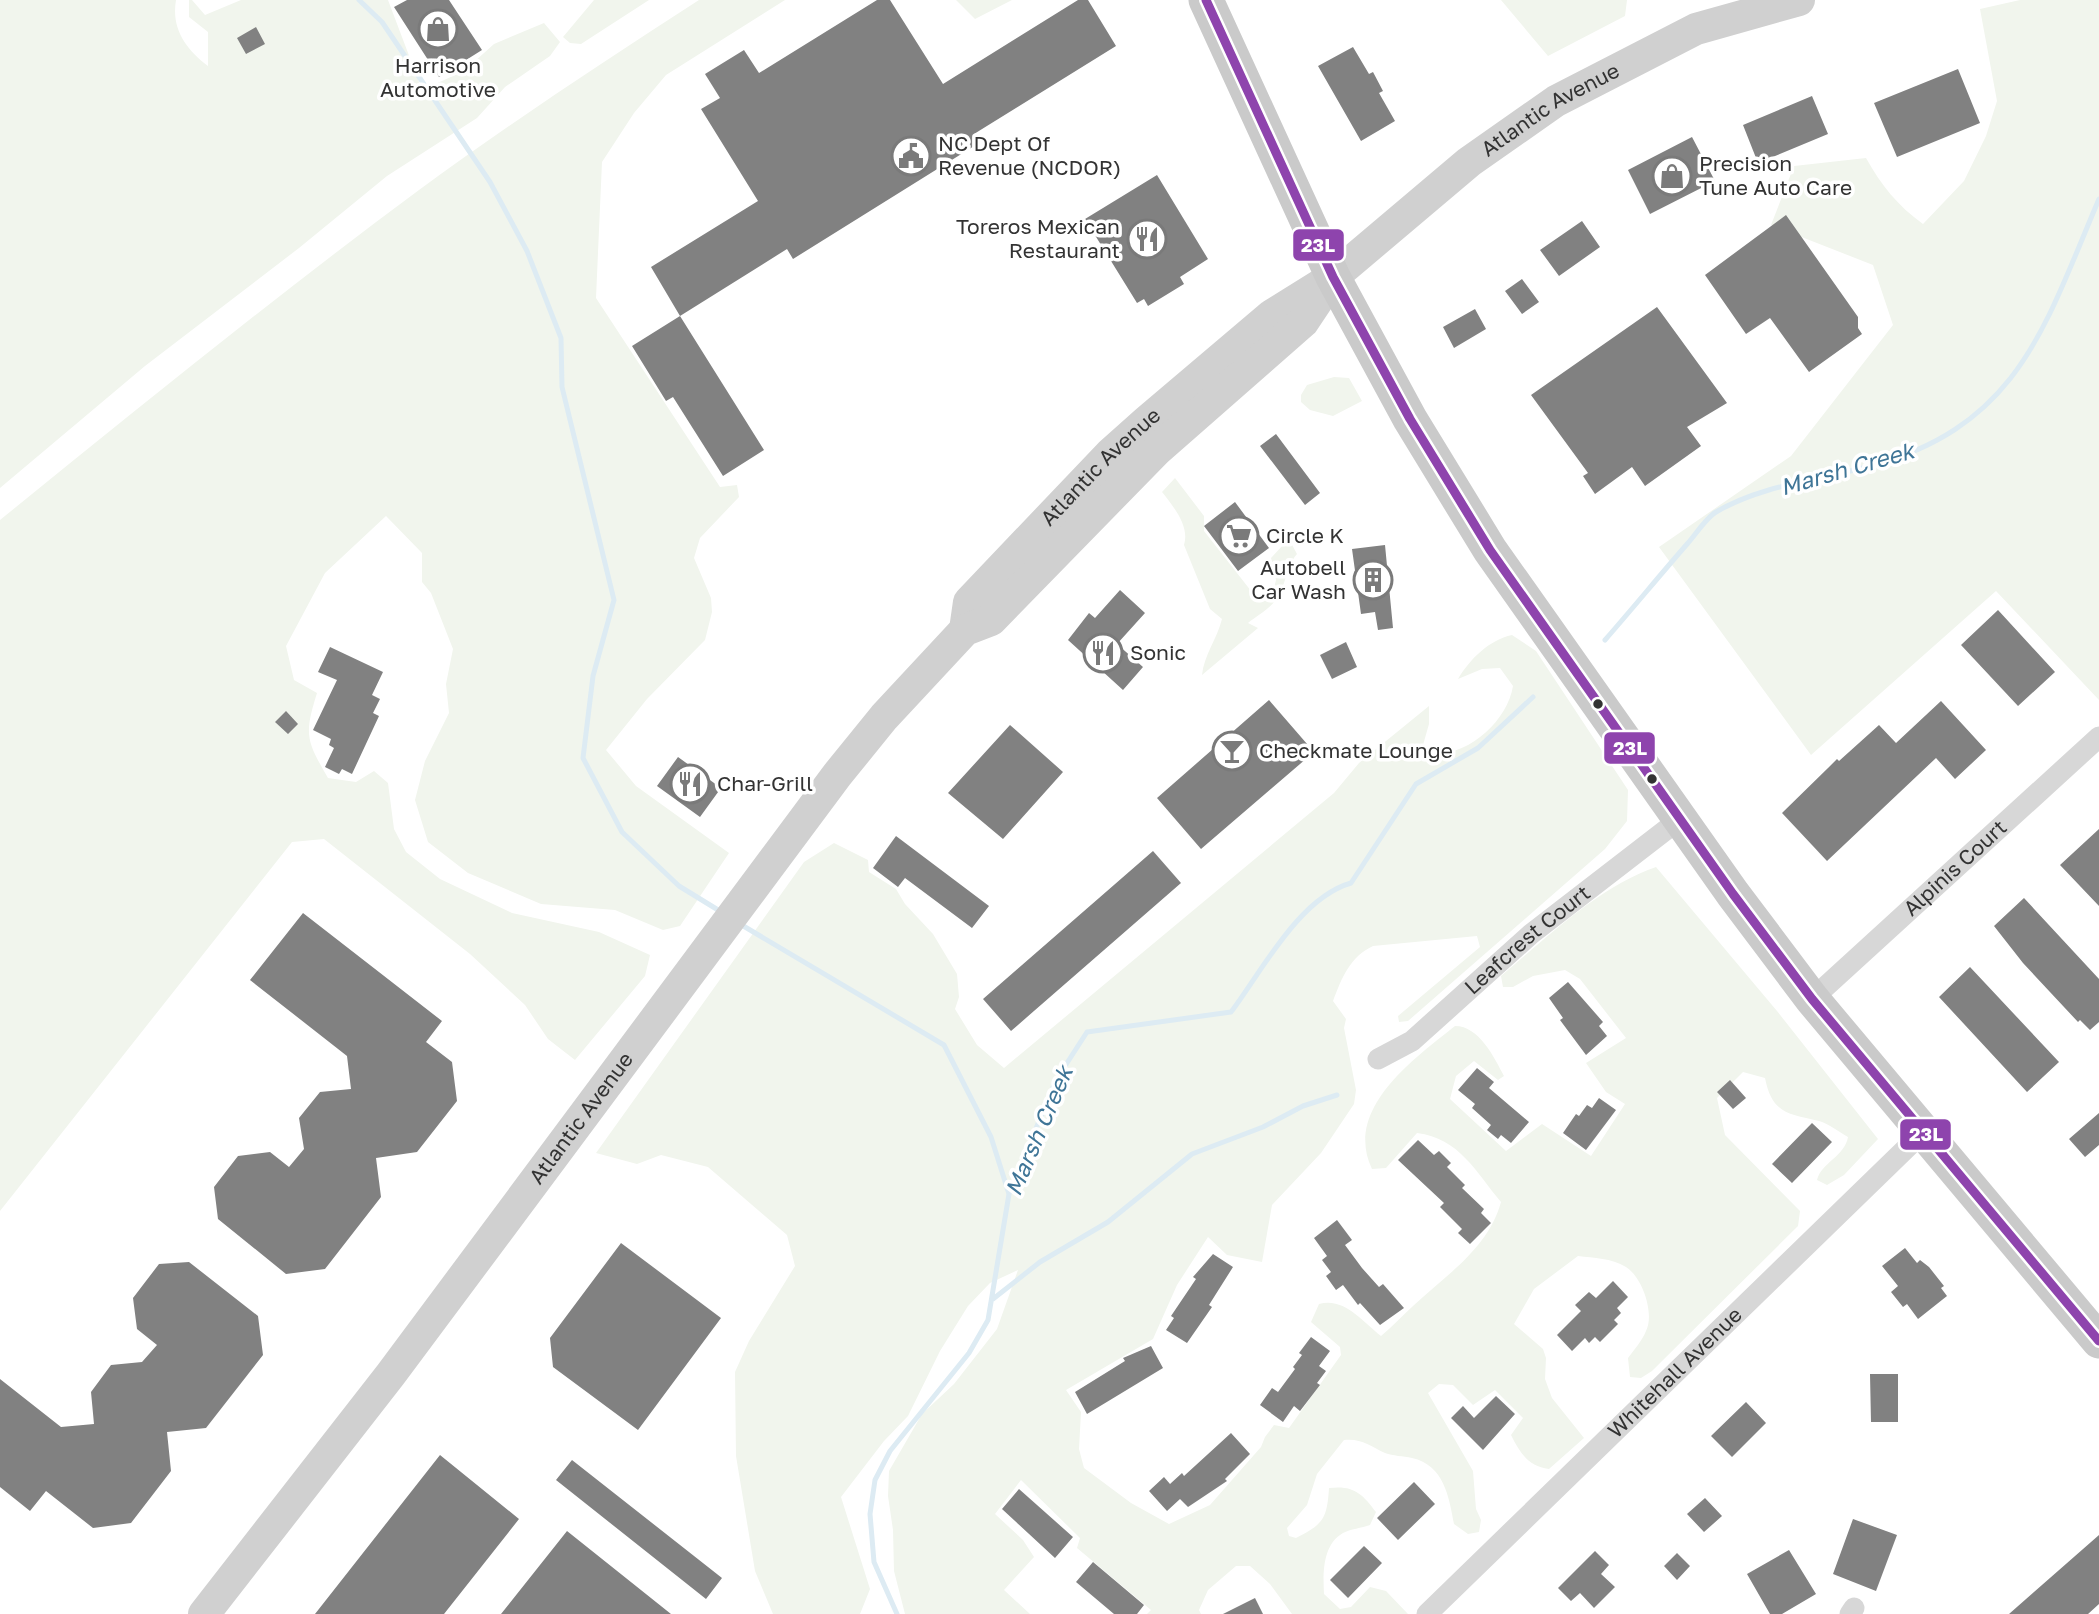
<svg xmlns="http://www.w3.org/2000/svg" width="2099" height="1614" viewBox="0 0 2099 1614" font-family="'Golos Text',sans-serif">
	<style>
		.green { fill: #f1f5ed }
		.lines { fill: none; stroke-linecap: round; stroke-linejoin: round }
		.stream { stroke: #ddebf3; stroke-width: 5 }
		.building { fill: #818181 }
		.street { stroke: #d7d7d7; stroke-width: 21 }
		.secondary { stroke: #d0d0d0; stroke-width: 32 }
		.primary { stroke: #cacaca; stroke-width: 35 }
		.bus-1-casing { stroke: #fff; stroke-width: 14 }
		.bus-1 { stroke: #8e44ad; stroke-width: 9 }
		.bus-dot { fill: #333; stroke: #fff; stroke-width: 2.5 }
		.labels { text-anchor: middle; stroke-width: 7; stroke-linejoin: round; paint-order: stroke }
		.poi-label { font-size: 21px; fill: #333; stroke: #fff; text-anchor: start }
		.street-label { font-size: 21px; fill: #333; stroke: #fff }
		.water-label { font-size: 23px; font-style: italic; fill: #3f7597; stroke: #fff }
		.line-badge { stroke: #fff; stroke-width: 2.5 }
		.badge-label { font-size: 19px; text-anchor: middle; font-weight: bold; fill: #fff }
	</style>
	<rect width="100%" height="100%" fill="#fff"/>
	<path class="green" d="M0 0H176C171 29 186 49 208 66V32L189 17V0H192L205 15 241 0H388L422 90 464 71 494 44 544 23 560 42 550 56 505 87 477 118 387 176 299 248 145 366 0 488Z
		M594 0H649L581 44 570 43 563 37Z
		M699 0H785L666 75 634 113 602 162 596 298 720 487 737 485 739 497 700 538 694 558 711 598 712 612 705 640 647 699 606 750 636 786 729 853 680 926 663 930 615 910 541 904 468 873 428 842 415 800 425 761 449 713 446 684 453 649 431 593 422 582V553L386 516 325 573 286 646 294 680 317 693C304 735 306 740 328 778L356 782 374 771 388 783 394 829 406 852 440 879 512 913 599 932 650 955 645 976 575 1060 548 1039 525 1005 470 954 324 839 292 842 0 1211V520C138 408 276 296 419 190 510 123 605 61 699 0Z
		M956 0H1012L975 19Z
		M1501 0H1627L1625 16 1548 56Z
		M2020 0H2099V700L1996 591 1811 755 1659 547 1791 456 1893 325 1873 265 1771 225 1794 166 1866 158C1881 185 1898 206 1923 224L1964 181 1986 136 1997 101 1980 9Z
		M1334 377 1349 378 1362 401 1333 416 1310 410 1301 402V395L1307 385Z
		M1175 478 1204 516V531L1255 596 1273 592 1276 580 1271 558 1283 545 1291 543 1297 554C1285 567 1287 586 1275 601 1268 610 1256 616 1248 623L1258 628 1202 675C1204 655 1217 639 1222 619L1210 609 1184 545C1190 526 1173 506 1162 492Z
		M1512 635 1536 651 1628 790 1627 821 1605 849 1408 1021 1399 1022 1398 1016 1480 947 1477 936 1373 946C1350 957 1342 977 1333 1001L1346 1019 1344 1028 1356 1090 1354 1104 1321 1153 1272 1205 1262 1262 1227 1255 1208 1237 1177 1285 1153 1339 1066 1390 1081 1412 1079 1449 1084 1468 1131 1503 1169 1524 1210 1505 1261 1447 1265 1437 1274 1425 1289 1428 1341 1355 1340 1347 1311 1322 1319 1304C1344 1297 1362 1321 1381 1336 1393 1326 1402 1316 1413 1306 1446 1275 1488 1249 1501 1202 1476 1172 1459 1138 1417 1133L1386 1168 1372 1169C1343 1109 1415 1058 1455 1026 1479 1026 1494 1057 1504 1076L1498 1080 1474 1061 1456 1076 1450 1099 1506 1151 1542 1124 1591 1156 1625 1104 1606 1092 1586 1063 1626 1038 1580 979 1565 970 1533 976 1513 987H1503L1501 976C1546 938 1600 886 1656 867L1777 1011 1878 1139 1844 1175 1827 1185 1817 1180C1821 1163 1845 1156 1848 1137 1839 1132 1829 1124 1819 1121 1789 1114 1772 1114 1765 1078L1743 1072 1717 1098 1725 1135 1800 1211 1798 1226 1652 1371 1641 1378 1630 1377 1628 1358C1634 1350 1642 1341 1646 1331 1655 1313 1642 1277 1626 1267 1611 1258 1594 1258 1578 1256L1534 1289 1514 1324 1543 1349 1546 1358 1545 1379 1552 1398 1584 1438 1549 1469C1528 1466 1520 1453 1511 1435L1523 1418 1495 1390 1473 1405 1453 1385 1439 1384 1428 1393 1473 1471 1476 1509 1481 1520 1479 1532 1468 1534 1454 1524C1449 1497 1444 1465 1412 1458 1403 1456 1393 1456 1385 1453 1370 1446 1361 1438 1344 1440L1317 1474 1307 1505 1287 1528 1289 1536 1296 1538C1324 1524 1327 1518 1329 1488 1353 1485 1362 1493 1376 1512L1370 1525C1362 1528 1350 1529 1343 1533 1322 1545 1323 1574 1324 1594L1340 1609 1351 1607 1370 1587 1386 1591 1408 1614H1292L1270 1584 1250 1566H1236L1208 1590 1199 1610 1201 1614H1147L1151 1610 1077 1548 1080 1538 1021 1480 995 1514 1023 1540 1034 1557 1004 1590 1030 1614H905L894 1571 893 1530 888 1496 889 1471 922 1414 954 1384 997 1329 1018 1270 990 1283 968 1306 940 1351 908 1416 884 1441 841 1497 870 1589 860 1614H773L755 1571 736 1456 735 1372 749 1341 795 1266 787 1235 708 1167 661 1155 637 1164 596 1153 804 862 834 843 868 860 869 872 896 889 905 904 933 934 957 974 959 997 955 1009 977 1045 1004 1068 1334 793 1359 763 1429 706V724L1421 752C1461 763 1507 724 1513 686L1500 668 1482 669 1458 679C1470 659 1489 640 1512 635Z"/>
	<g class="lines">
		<path class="stream" d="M359 0 382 22 490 182 527 251 561 338 562 387 614 600 593 676 583 758 622 832 679 886 723 913
			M1605 640C1633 608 1660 575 1688 543 1696 534 1706 518 1716 512 1764 484 1821 480 1874 465 2020 424 2045 325 2099 199
			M740 924 944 1045 991 1137 1009 1194
			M993 1299 1040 1262 1108 1222 1192 1154 1263 1127 1303 1106 1337 1095
			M897 1614 874 1562 870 1514 875 1480 890 1451 969 1353 988 1320 1009 1194 1056 1080 1087 1032 1231 1012C1262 971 1299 898 1351 883L1416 784 1478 748 1533 697"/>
	</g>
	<path class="building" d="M407 0H449L482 50 439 77 394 7Z
		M877 0H890L943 84 1078 0H1088L1116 46 974 134 979 143 793 259 787 249 680 316 651 267 758 201 701 109 720 98 705 74 744 50 759 73Z
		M256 27 265 44 246 54 237 38Z
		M1353 47 1369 74 1373 72 1383 91 1379 93 1395 121 1361 141 1318 66Z
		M1958 69 1980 123 1897 157 1874 103Z
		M1812 96 1828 134 1758 163 1743 125Z
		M1692 137 1715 181 1650 214 1628 170Z
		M1157 175 1208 259 1180 277 1184 284 1148 306 1144 299 1137 303 1085 219Z
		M1786 215 1858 317V328L1862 334 1809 372 1770 318 1746 334 1705 275Z
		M1582 221 1600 247 1559 276 1540 250Z
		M1522 279 1539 302 1522 314 1505 291Z
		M1657 307 1727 403 1687 427 1701 446 1645 486 1632 467 1595 494 1583 476 1588 473 1531 395Z
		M1475 309 1486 329 1454 348 1443 327Z
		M680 316 764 450 723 476 673 397 666 401 632 346Z
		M1276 434 1320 493 1305 505 1260 446Z
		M1235 502 1269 548 1238 571 1204 526Z
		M1385 545 1393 628 1378 630 1375 612 1361 614 1352 549Z
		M1120 590 1145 613 1117 644 1143 667 1123 690 1068 640 1089 613 1095 618Z
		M1998 610 2055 672 2018 706 1961 645Z
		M1346 642 1357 667 1332 679 1320 655Z
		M330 647 383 672 372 695 380 699 373 713 379 716 352 774 342 769 339 774 325 767 334 748 329 745 331 739 313 730 337 680 318 672Z
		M1269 700 1314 752 1201 849 1157 798Z
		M1941 701 1986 750 1955 779 1936 758 1827 861 1782 813 1828 768 1837 759 1839 761 1879 725 1896 743Z
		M286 711 298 724 288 734 275 722Z
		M1010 725 1063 772 1003 839 948 793Z
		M678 757 721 788 700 817 657 786Z
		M2099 829V906L2060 865Z
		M896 836 989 906 972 928 905 878 898 887 873 868Z
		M1153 851 1181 883 1011 1031 983 999Z
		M2024 898 2099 979V1022L2090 1030 2080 1020 2078 1022 2023 963 1994 926Z
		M303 913 442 1021 426 1042 452 1062 457 1101 417 1152 376 1158 381 1197 325 1269 286 1274 218 1219 214 1187 238 1156 270 1152 289 1167 304 1149 299 1118 320 1092 351 1089 347 1056 250 980Z
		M1970 967 2059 1062 2027 1092 1939 997Z
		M1568 982 1603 1022 1599 1026 1607 1036 1586 1055 1560 1020 1563 1018 1549 998Z
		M1477 1068 1494 1082 1489 1088 1529 1122 1511 1143 1501 1135 1498 1139 1487 1130 1491 1125 1472 1108 1475 1104 1458 1090Z
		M1730 1080 1746 1098 1733 1109 1717 1092Z
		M1599 1098 1616 1110 1586 1150 1563 1133 1576 1114 1579 1116 1587 1105 1592 1108Z
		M2099 1113V1145L2085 1157 2069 1139Z
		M1812 1123 1832 1142 1792 1183 1772 1164Z
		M1418 1140 1434 1155 1439 1151 1451 1163 1447 1167 1465 1185 1462 1188 1484 1209 1481 1213 1491 1223 1470 1244 1458 1233 1462 1229 1440 1207 1444 1203 1398 1160Z
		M1337 1220 1352 1240 1345 1245 1362 1268 1379 1287 1383 1284 1404 1308 1380 1325 1360 1303 1358 1305 1343 1285 1336 1290 1326 1276 1331 1272 1322 1260 1327 1256 1314 1238Z
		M621 1243 721 1318 638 1430 553 1367 550 1338Z
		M1905 1248 1917 1263 1920 1260 1929 1267 1944 1286 1941 1288 1947 1296 1918 1319 1907 1304 1903 1307 1891 1292 1898 1286 1882 1266Z
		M1213 1254 1233 1267 1209 1305 1212 1307 1187 1343 1166 1330 1174 1318 1171 1316 1196 1279 1193 1277Z
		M189 1262 258 1316 263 1355 206 1428 167 1432 171 1471 131 1523 93 1528 46 1491 30 1511 0 1487V1379L61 1427 94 1424 91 1392 111 1365 142 1362 157 1345 137 1329 133 1298 159 1264Z
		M1613 1281 1628 1297 1617 1308 1621 1313 1614 1320 1618 1324 1600 1342 1595 1337 1589 1343 1585 1338 1572 1351 1557 1335 1581 1311 1575 1305 1589 1292 1596 1298Z
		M1311 1337 1330 1351 1319 1366 1326 1371 1317 1383 1320 1385 1300 1411 1294 1406 1283 1422 1260 1405 1272 1388 1278 1392 1295 1369 1293 1367 1302 1355 1299 1353Z
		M1151 1346 1163 1368 1087 1414 1075 1392 1125 1361 1123 1358Z
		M1870 1374H1898V1422H1871Z
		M1496 1396 1515 1414 1483 1450 1451 1418 1463 1406 1474 1418Z
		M1746 1402 1766 1423 1732 1457 1711 1436Z
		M1231 1433 1250 1454 1225 1479 1227 1481 1188 1507 1180 1499 1167 1511 1149 1491 1164 1477 1170 1484 1182 1473 1184 1476Z
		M440 1455 519 1519 444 1614H315Z
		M572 1460 722 1578 706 1599 556 1480Z
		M1414 1482 1435 1504 1398 1540 1377 1518Z
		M1019 1489 1073 1537 1055 1558 1002 1509Z
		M1705 1498 1722 1516 1704 1532 1687 1514Z
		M1853 1519 1897 1535 1876 1591 1833 1574Z
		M567 1531 671 1614H501Z
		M2099 1535V1604L2088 1614H2009Z
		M1364 1546 1382 1563 1348 1598 1330 1580Z
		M1789 1550 1816 1594 1782 1614H1770L1747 1574Z
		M1595 1551 1609 1565 1601 1574 1615 1587 1594 1608 1580 1593 1571 1601 1558 1588Z
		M1677 1553 1690 1566 1677 1580 1664 1566Z
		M1093 1562 1144 1605 1137 1614H1114L1076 1582Z
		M1255 1598 1263 1614H1223Z"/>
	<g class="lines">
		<g class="street">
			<path id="s1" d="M1812 999 2099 737"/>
			<path id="s2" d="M1378 1059 1412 1041 1531 934 1680 819"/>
			<path id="s3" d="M1427 1614 1923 1132"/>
			<path d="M1850 1614 1854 1608"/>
		</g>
		<g class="secondary">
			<path id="s4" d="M965 630 969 602 1110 454 1147 421 1272 315 1333 277 1469 162 1556 101 1696 29 1799 0"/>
			<path id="s5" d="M204 1614 391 1374 837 775 884 717 965 630 991 620 1156 451 1303 322 1333 277"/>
		</g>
		<path class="primary" d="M1206 0 1333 277 1410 419 1490 550 1733 894 1812 999 2099 1341"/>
		<defs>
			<path id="bus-1" d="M1206 0 1333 277 1410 419 1490 550 1733 894 1812 999 2099 1341"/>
		</defs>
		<use href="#bus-1" class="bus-1-casing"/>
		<use href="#bus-1" class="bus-1"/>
	</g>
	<defs>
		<symbol id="shop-ring" viewBox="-11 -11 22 22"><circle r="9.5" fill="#fff" stroke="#7a7a7a" stroke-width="1.5"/><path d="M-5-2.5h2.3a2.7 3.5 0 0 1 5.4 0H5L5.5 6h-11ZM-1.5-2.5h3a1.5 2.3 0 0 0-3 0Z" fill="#7a7a7a"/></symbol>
		<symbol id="civic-ring" viewBox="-11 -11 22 22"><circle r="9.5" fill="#fff" stroke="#7a7a7a" stroke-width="1.5"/><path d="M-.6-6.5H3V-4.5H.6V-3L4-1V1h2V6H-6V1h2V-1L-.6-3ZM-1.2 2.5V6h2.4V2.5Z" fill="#7a7a7a"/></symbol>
		<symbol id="restaurant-ring" viewBox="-11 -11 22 22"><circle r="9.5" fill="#fff" stroke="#7a7a7a" stroke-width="1.5"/><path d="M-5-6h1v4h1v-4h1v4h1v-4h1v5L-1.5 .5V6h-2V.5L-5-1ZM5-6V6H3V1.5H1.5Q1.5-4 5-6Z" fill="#7a7a7a"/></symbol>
		<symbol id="supermarket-ring" viewBox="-11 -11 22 22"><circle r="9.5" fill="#fff" stroke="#7a7a7a" stroke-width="1.5"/><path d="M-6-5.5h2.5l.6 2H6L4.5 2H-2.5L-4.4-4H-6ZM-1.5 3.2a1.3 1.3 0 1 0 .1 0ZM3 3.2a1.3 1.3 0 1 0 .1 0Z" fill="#7a7a7a"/></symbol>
		<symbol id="building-ring" viewBox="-11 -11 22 22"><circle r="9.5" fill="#fff" stroke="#7a7a7a" stroke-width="1.5"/><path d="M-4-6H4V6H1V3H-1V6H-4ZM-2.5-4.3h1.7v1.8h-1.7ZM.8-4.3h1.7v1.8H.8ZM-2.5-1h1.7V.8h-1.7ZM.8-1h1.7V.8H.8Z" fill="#7a7a7a"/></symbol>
		<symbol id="bar-ring" viewBox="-11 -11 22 22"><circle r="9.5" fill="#fff" stroke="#7a7a7a" stroke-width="1.5"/><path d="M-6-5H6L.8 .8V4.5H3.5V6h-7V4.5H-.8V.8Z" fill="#7a7a7a"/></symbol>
	</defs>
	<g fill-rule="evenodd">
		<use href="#shop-ring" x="416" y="7" width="44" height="44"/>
		<use href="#civic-ring" x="889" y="134" width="44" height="44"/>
		<use href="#shop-ring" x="1650" y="154" width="44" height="44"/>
		<use href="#restaurant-ring" x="1125" y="217" width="44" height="44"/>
		<use href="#supermarket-ring" x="1217" y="514" width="44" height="44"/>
		<use href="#building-ring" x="1351" y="558" width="44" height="44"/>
		<use href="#restaurant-ring" x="1081" y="631" width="44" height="44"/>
		<use href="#bar-ring" x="1210" y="729" width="44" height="44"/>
		<use href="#restaurant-ring" x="668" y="762" width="44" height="44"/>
	</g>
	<g class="bus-dot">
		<circle cx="1598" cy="704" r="6"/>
		<circle cx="1652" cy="779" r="6"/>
	</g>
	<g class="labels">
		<g class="poi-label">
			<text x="438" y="73" text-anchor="middle">Harrison<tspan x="438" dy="24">Automotive</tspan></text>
			<text x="938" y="151">NC Dept Of<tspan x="938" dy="24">Revenue (NCDOR)</tspan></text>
			<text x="1699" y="171">Precision<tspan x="1699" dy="24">Tune Auto Care</tspan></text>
			<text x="1120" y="234" text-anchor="end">Toreros Mexican<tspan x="1120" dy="24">Restaurant</tspan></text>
			<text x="1266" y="543">Circle K</text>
			<text x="1346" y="575" text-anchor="end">Autobell<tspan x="1346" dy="24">Car Wash</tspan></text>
			<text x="1130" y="660">Sonic</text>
			<text x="1259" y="758">Checkmate Lounge</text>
			<text x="717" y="791">Char-Grill</text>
		</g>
		<g class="street-label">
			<text dy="7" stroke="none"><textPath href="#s4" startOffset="793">Atlantic Avenue</textPath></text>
			<text dy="7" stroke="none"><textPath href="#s4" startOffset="217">Atlantic Avenue</textPath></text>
			<text dy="7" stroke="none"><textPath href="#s1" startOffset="194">Alpinis Court</textPath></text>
			<text dy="7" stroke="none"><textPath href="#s2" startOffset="192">Leafcrest Court</textPath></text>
			<text dy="7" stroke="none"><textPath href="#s5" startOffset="623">Atlantic Avenue</textPath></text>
			<text dy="7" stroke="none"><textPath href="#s3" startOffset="346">Whitehall Avenue</textPath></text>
		</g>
		<g class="water-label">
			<text transform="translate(1847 469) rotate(-16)" y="8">Marsh Creek</text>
			<text transform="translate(1039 1131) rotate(-67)" y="8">Marsh Creek</text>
		</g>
	</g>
	<g class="line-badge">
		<rect x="1292" y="228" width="53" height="34" rx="7" fill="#8e44ad"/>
		<rect x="1603" y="731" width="53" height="34" rx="7" fill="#8e44ad"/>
		<rect x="1899" y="1118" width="53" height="33" rx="7" fill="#8e44ad"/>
	</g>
	<g class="badge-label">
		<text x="1318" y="252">23L</text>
		<text x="1630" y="755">23L</text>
		<text x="1926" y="1141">23L</text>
	</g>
</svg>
